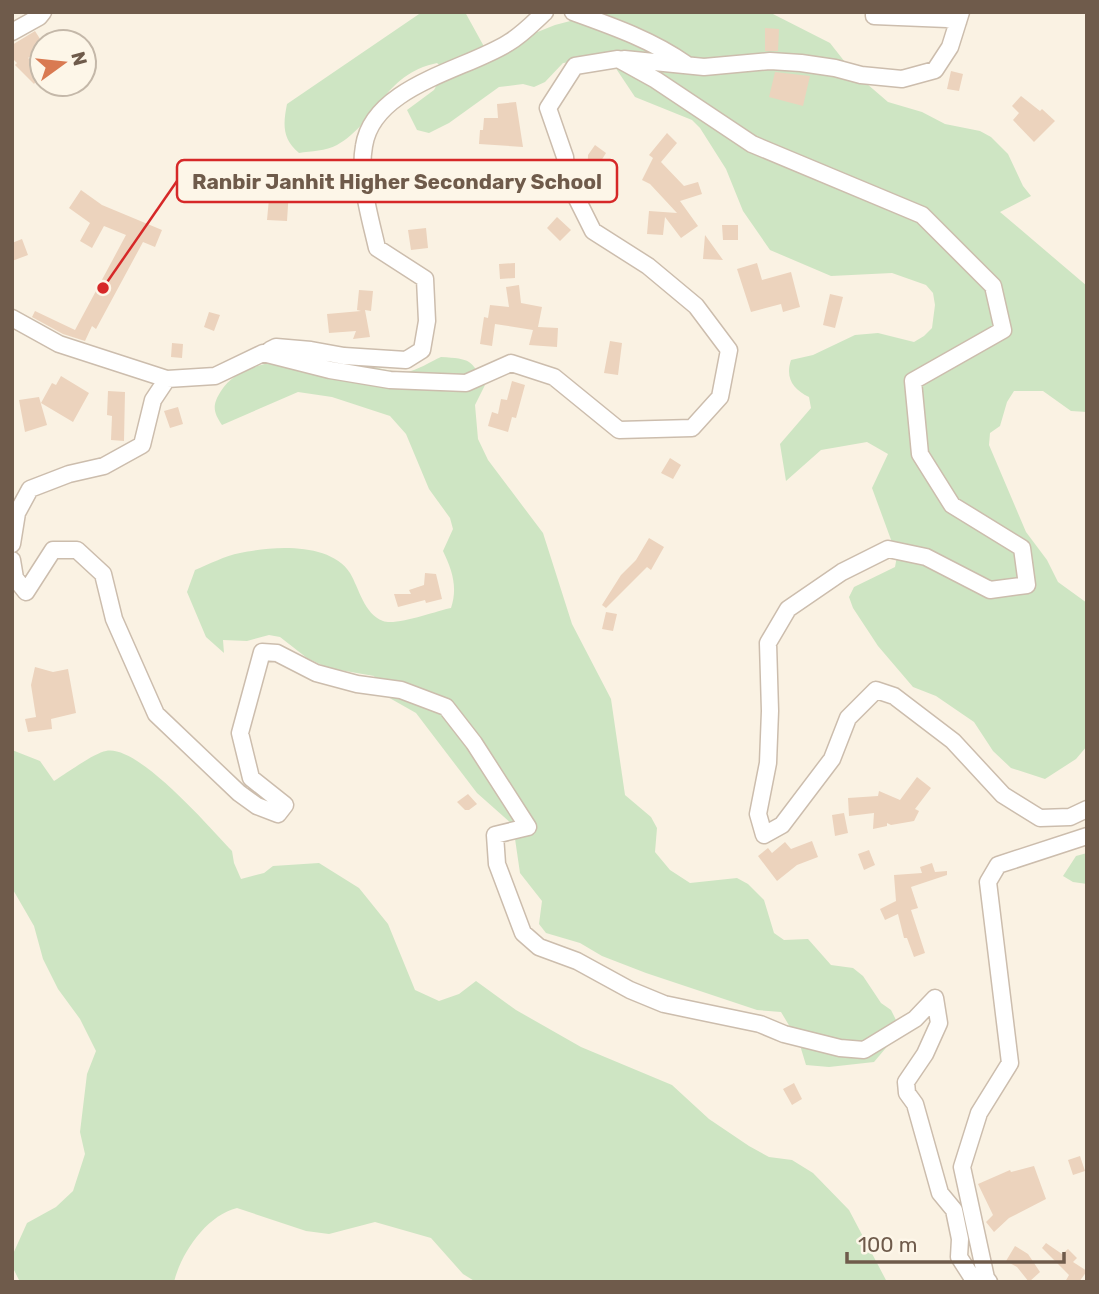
<svg xmlns="http://www.w3.org/2000/svg" width="1099" height="1294" viewBox="0 0 1099 1294" font-family="Rubik,sans-serif">
	<style>
		.green { fill: #cee5c3 }
		.building { fill: #ecd3bd }
		.lines { fill: none; stroke-linecap: round; stroke-linejoin: round }
		.minor-casing { stroke: #ccbdad; stroke-width: 19 }
		.minor { stroke: #fff; stroke-width: 16 }
		.leader { fill: none; stroke: #d62828; stroke-width: 2.5 }
		.callout-dot { fill: #d62828; stroke: #fdf6e8; stroke-width: 2.5 }
		.callout { fill: #fdf6e8; stroke: #d62828; stroke-width: 2.5 }
		.callout-label { font-size: 21px; text-anchor: middle; font-weight: bold; fill: #6f5b4b }
	</style>
	<rect width="100%" height="100%" fill="#faf2e3"/>
	<path class="green" d="M422 12H465L487 52 555 25 597 14 596 12H769L830 43 852 71 888 102 922 112 945 124 980 131 991 137 1008 154 1023 186 1031 196 1000 212 1087 286V412L1071 411 1043 391H1014L1007 402 1000 426 990 433 989 445 1026 532 1047 560 1058 582 1087 603V746L1076 759 1045 779 1011 768 993 751 974 722 936 696 913 687 878 646 853 608 849 597 854 587 895 567 897 556 872 488 888 454 867 442 821 450 786 481 780 444 811 408 809 397C793 389 785 378 791 360L813 355 855 335 878 333 914 342 924 336 932 328 935 305 933 293 926 285 892 273 831 276 770 250 743 211 726 169 700 128 692 120 635 97 609 58 563 63 545 82 534 87 523 84 499 87 449 123 429 133 417 130 407 110 434 90 445 70 437 63C383 74 378 122 337 145 326 151 311 151 299 153 282 139 283 124 287 104Z
		M441 357C471 359 471 359 485 385L475 405 478 439 488 460 543 533 572 624 611 699 625 795 651 817 657 828 655 852 670 870 690 883 737 878 748 884 764 900 774 933 784 940 808 939 831 965 853 968 863 976 881 1003 891 1010 901 1030 874 1062 829 1067 806 1065 799 1042 781 1012 757 1010 646 973 602 956 580 943 546 933 539 924 542 901 520 873 513 825 477 793 416 713 386 696 374 676 328 668 307 658 280 637 269 635 247 641 223 640 224 653 206 637 187 592 195 570C209 564 225 556 240 553 272 546 330 542 350 573 359 588 364 614 383 621 396 626 436 611 451 608 458 587 452 570 443 551L453 529 450 518 429 489 406 434 390 416 332 397 298 392 222 425C213 412 212 405 221 391 244 354 314 358 352 363 369 365 389 372 406 372 417 371 431 361 441 357Z
		M12 750 40 761 54 781C67 773 94 753 106 751 138 744 210 828 232 851L234 863 241 879 264 873 273 866 319 863 359 888 388 924 415 990 439 1001 459 994 476 981 516 1010 581 1047 672 1085 709 1119 749 1146 769 1157 792 1160 813 1173 849 1210 887 1282H476L463 1274 431 1238 375 1222 329 1234 306 1231 237 1208C207 1215 181 1253 174 1282H20L12 1266 13 1254 27 1223 56 1207 73 1191 85 1154 80 1132 87 1074 96 1051 80 1019 58 989 43 959 34 926 12 888Z
		M1087 853V884L1073 882 1063 876 1076 856Z"/>
	<path class="building" d="M765 28 779 29 778 51H765Z
		M35 31 42 42V49L28 58 31 60 29 62 41 75 34 84 15 65 17 63 12 58V45Z
		M951 71 963 74 959 91 947 89Z
		M775 72 810 76 803 106 769 97Z
		M1021 96 1040 111 1042 109 1055 121 1034 142 1013 120 1019 113 1012 106Z
		M516 102 523 147 479 144 480 130H483L484 118H498L497 104Z
		M667 133 677 143 661 162 684 186 698 182 702 194 680 201 698 226 681 238 665 217 663 235 647 234 649 211 677 213 650 184 642 180 653 158 649 155Z
		M595 145 606 153 601 161 600 190H587L588 155Z
		M270 188 289 190 287 221 267 220Z
		M81 190 102 205 162 230 155 247 143 242 96 329 92 326 85 341 63 334 32 317 35 311 75 330 126 235 104 226 92 248 80 241 90 223 69 208Z
		M557 217 571 230 560 241 547 228Z
		M722 225H738V240H723Z
		M426 228 428 248 411 250 408 230Z
		M705 235 723 260 703 259Z
		M22 239 28 255 12 261V243Z
		M515 263V278L500 279 499 264Z
		M757 263 762 280 791 272 800 307 783 312 781 304 751 312 737 269Z
		M519 285 521 303 542 307 538 327 558 328 557 347 529 345 533 330 495 324 492 346 480 344 484 317 488 318 490 305 509 307 506 287Z
		M359 290 373 291 371 311 365 310 370 337 353 339 356 331 329 333 327 314 361 311 357 310Z
		M830 294 843 297 835 328 823 325Z
		M209 312 220 315 214 331 204 327Z
		M610 341 622 343 618 375 604 373Z
		M172 343 183 344 182 358 171 357Z
		M61 376 89 393 73 422 41 403 52 383 56 385Z
		M512 381 525 385 516 418 512 417 508 432 488 426 492 412 498 414 501 399 507 400Z
		M108 391 125 392 124 441 111 440 112 416 107 415Z
		M39 397 47 425 25 432 19 400Z
		M178 407 183 424 170 428 164 411Z
		M670 458 681 465 673 479 661 473Z
		M649 538 664 547 651 570 647 567 606 608 602 605 621 575 636 560Z
		M425 573 436 574 442 599 426 603 425 600 398 607 394 594H411L409 590 424 585Z
		M606 612 617 614 613 631 602 629Z
		M35 667 53 672 68 669 76 713 51 719 52 729 28 732 25 719 36 717 31 685Z
		M917 777 931 788 915 809 919 811 914 821 891 825 887 823V826L873 829 874 813 849 816 848 798 878 796 879 791 900 800Z
		M468 794 477 804 469 810H465L457 802Z
		M844 813 848 833 835 836 832 815Z
		M812 841 818 857 797 865 777 881 758 856 768 848 772 853 785 842 791 849Z
		M869 850 875 865 864 870 858 854Z
		M932 863 935 872 947 871V875L911 887 918 908 911 910 925 953 914 957 907 938H904L898 914 885 920 880 909 896 901 894 875 922 873 920 867Z
		M794 1083 802 1099 792 1105 783 1089Z
		M1080 1156 1085 1171 1073 1175 1068 1160Z
		M1034 1166 1046 1199 1009 1218 994 1232 986 1222 993 1215 978 1184 1010 1170 1011 1172Z
		M1046 1243 1062 1254 1068 1249 1077 1258 1073 1262 1087 1271 1079 1282H1065L1069 1275 1042 1248Z
		M1015 1246 1028 1254 1040 1272 1029 1282 1017 1267 1006 1261Z"/>
	<g class="lines">
		<defs>
			<path id="minor" d="M573 12C612 26 652 40 686 64
				M874 12V16L947 19 958 22
				M12 32 39 17 43 12
				M624 59 704 67 770 61 801 63 835 68 861 75 902 79 935 70 950 47 961 12
				M12 318 59 344 167 379 215 376 263 353 330 370 390 380 466 383 511 363 554 377 619 430 692 428 720 397 729 350 696 306 648 266 593 231 567 179 565 157 548 108 575 66 618 59 656 80 752 144 922 215 993 286 1003 330 913 381 920 454 952 505 1022 548 1027 585 990 590 926 557 888 549 842 572 788 609 768 643 770 711 768 763 758 814 764 835 782 825 832 759 848 718 876 690 894 696 953 741 1003 795 1040 818 1070 817 1087 809
				M270 350 276 347 311 350 344 356 406 360 422 350 427 321 425 279 377 248C370 217 358 179 364 146 373 86 465 70 508 43 522 35 533 23 545 12
				M12 544 17 513 30 489 69 474 104 466 142 445 153 400 167 379
				M12 560 15 578 26 592 53 550H77L103 574 114 619 156 714 239 793 257 806 278 814 285 805 251 778 240 733 262 652 277 653 316 673 357 684 401 690 446 707 474 743 528 827 495 835 497 864 523 933 539 947 577 961 630 990 664 1004 760 1024 784 1034 840 1048 864 1050 915 1019 935 998 939 1023 925 1054 906 1082 907 1093 915 1104 940 1193 954 1210 960 1239 959 1257 975 1282
				M989 1282 986 1278 962 1167 979 1113 1010 1063 988 882 998 865 1087 836"/>
		</defs>
		<use href="#minor" class="minor-casing"/>
		<use href="#minor" class="minor"/>
	</g>
	<path class="leader" d="M103 288L177 181"/>
	<circle class="callout-dot" cx="103" cy="288" r="7"/>
	<rect class="callout" x="177" y="160" width="440" height="42" rx="7"/>
	<g class="callout-label">
		<text x="397" y="189">Ranbir Janhit Higher Secondary School</text>
	</g>
	<rect width="1099" height="1294" fill="none" stroke="#6f5b4b" stroke-width="28"/>
	<g transform="translate(63 63) rotate(75)"><circle r="33" fill="#fdf6e8" stroke="#c4b8a9" stroke-width="2"/>
	<path d="M0-5L12 26L0 18L-12 26Z" fill="#d97a52"/>
	<text y="-10" font-size="19" font-weight="bold" text-anchor="middle" fill="#6f5b4b">N</text>
	</g>
	<path d="M847 1252v10h217v-10" fill="none" stroke="#6f5b4b" stroke-width="3.5"/>
	<text x="858" y="1252" font-size="21" fill="#6f5b4b" stroke="#fdf6e8" stroke-width="5" paint-order="stroke">100 m</text>
</svg>
